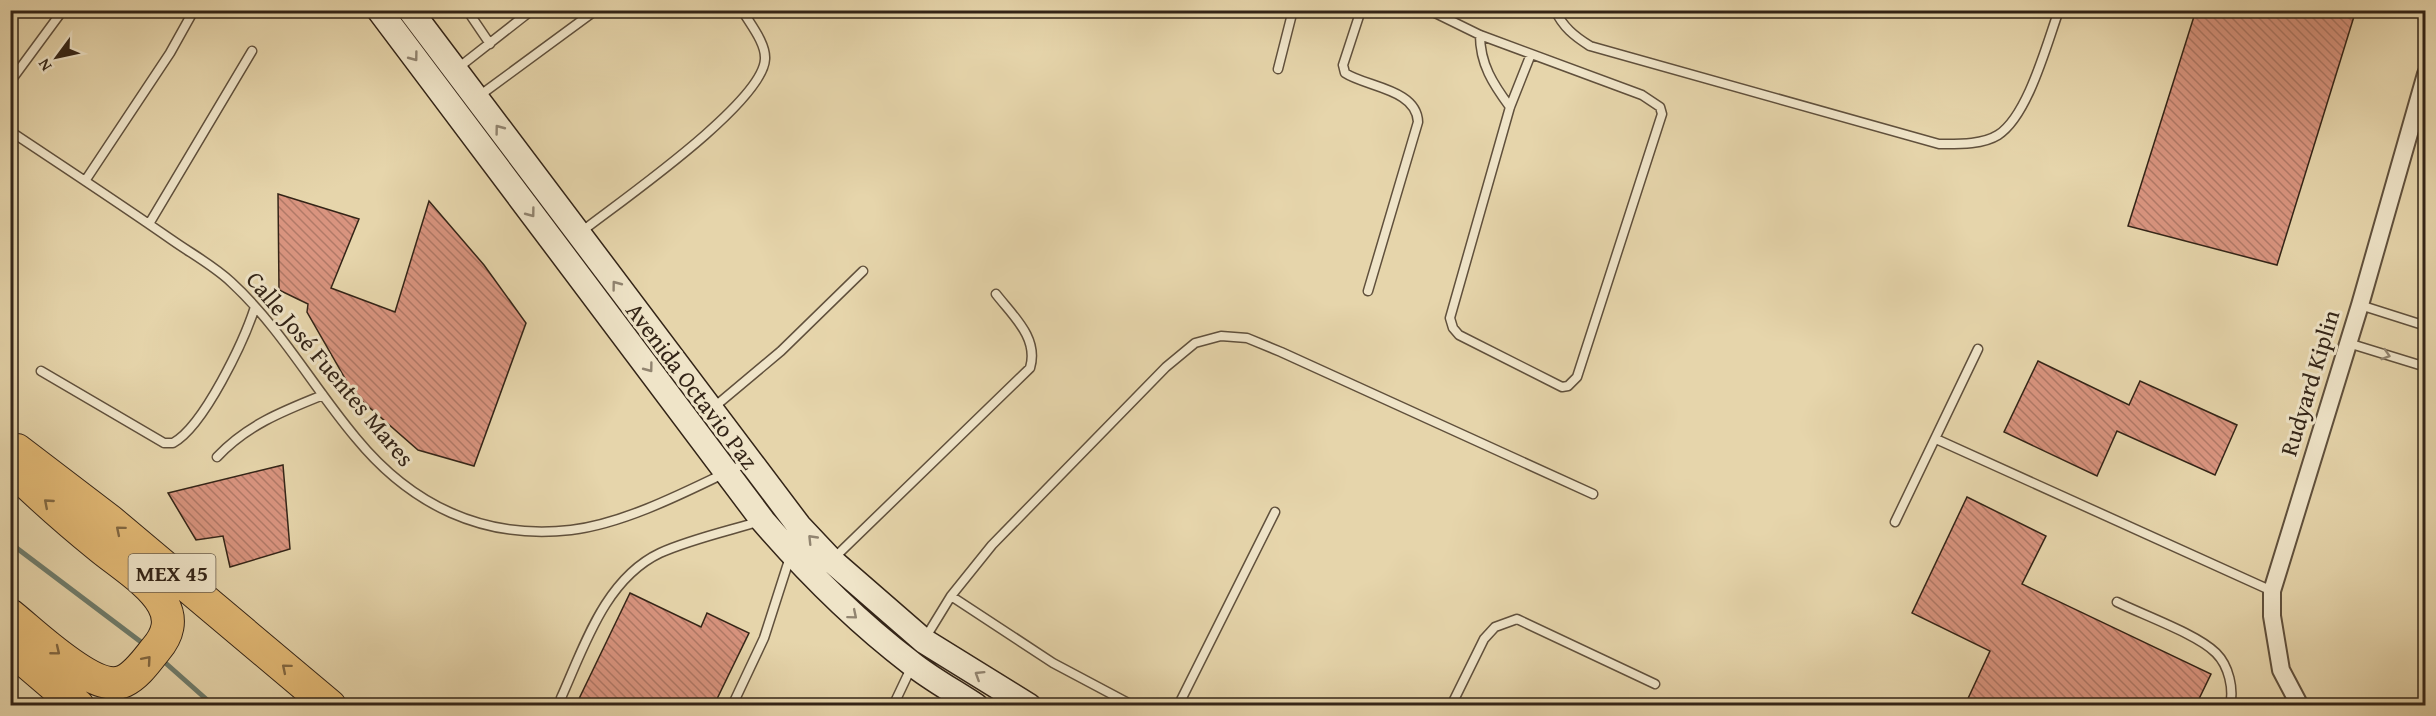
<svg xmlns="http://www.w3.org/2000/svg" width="2436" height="716" viewBox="0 0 2436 716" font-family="'Gentium Book Plus',serif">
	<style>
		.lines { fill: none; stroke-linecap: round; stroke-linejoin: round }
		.stream { stroke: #6f7d6d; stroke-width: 5 }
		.building { fill: url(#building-back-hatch); stroke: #332417; stroke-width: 1.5 }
		.lane-casing { stroke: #60503c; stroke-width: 11 }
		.street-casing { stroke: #60503c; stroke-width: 20 }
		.secondary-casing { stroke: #332417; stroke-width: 27 }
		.highway-casing { stroke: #332417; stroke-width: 34 }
		.lane { stroke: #efe4c8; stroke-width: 8 }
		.street { stroke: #efe4c8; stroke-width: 16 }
		.secondary { stroke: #efe4c8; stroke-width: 24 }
		.highway { stroke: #e3ba76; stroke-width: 32 }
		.oneway { stroke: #918470 }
		.oneway2 { stroke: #826842 }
		.labels { text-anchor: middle; stroke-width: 6; stroke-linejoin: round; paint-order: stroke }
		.shield { fill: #efe4c8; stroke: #6b5e4c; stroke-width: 1.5 }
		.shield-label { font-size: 22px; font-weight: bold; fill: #332417 }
		.street-label { font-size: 24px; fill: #332417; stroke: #efe4c8 }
	</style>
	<defs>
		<pattern id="building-back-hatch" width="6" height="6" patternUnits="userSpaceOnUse" patternTransform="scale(1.5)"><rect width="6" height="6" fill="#d9947f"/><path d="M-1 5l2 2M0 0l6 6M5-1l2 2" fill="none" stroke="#b17967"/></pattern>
	</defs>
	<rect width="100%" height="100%" fill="#e6d5ab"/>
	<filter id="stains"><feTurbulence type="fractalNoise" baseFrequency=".00333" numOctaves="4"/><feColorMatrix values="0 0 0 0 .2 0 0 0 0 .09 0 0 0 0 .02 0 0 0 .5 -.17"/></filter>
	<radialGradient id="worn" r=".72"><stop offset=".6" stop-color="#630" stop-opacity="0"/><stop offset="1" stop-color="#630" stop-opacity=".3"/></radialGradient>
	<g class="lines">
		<path class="stream" d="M10 543 145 645
			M161 659 214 706"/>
	</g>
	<path class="building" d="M2196 10H2356L2277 265 2128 226Z
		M278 194 359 219 331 288 395 312 429 201 484 265 526 323 474 466 418 450 354 394 307 312 308 304 279 290Z
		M2038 361 2129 405 2140 381 2237 425 2215 475 2117 431 2097 476 2004 432Z
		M283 465 290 549 230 567 223 536 196 540 168 493Z
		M1967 497 2046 536 2022 584 2211 674 2196 705H1965L1990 651 1912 613Z
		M630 593 701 627 707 613 749 633 714 705H576Z"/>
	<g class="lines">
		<defs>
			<path id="lane" d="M467 10 490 44
				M1361 10 1343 65 1345 73C1366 87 1417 89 1418 122L1368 291
				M1429 10 1480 35 1642 95 1660 107 1662 114 1577 377 1568 386 1562 387 1459 335 1453 328 1450 318 1510 107 1531 54
				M1555 10C1563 27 1574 36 1590 46L1939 144C1957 144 1982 145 1998 135 2028 116 2047 43 2059 10
				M1480 35C1480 64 1493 84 1510 107
				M458 68 532 10
				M1278 69 1293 10
				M10 82 63 10
				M479 96 596 10
				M10 131C64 167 119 203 172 240 192 254 214 266 231 282 281 328 313 387 356 438 411 505 483 540 571 530 629 523 695 487 748 462
				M85 181 170 53 194 10
				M149 224 252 51
				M581 232C618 203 763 103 765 59 766 43 750 24 742 10
				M2360 305 2426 326
				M2348 343 2426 367
				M41 371 164 443H173C204 426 244 341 255 307
				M713 408 781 351 863 271
				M1936 439 2272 591
				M217 457C247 425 283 411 323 395
				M1895 522 1978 349
				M832 560 1030 368C1039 338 1013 316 996 294
				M951 596 1053 663 1134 706
				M2117 602C2143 615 2197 634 2216 653 2229 666 2234 689 2230 706
				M924 640 951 596 992 545 1166 367 1195 343 1221 336 1247 338 1281 352 1593 494
				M561 698C584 647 605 579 660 553 691 539 728 531 761 521
				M732 706 764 638 790 557
				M893 706 912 666
				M1178 706 1275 512
				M1451 706 1484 639 1495 627 1517 619 1655 684"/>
			<path id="street" d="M2300 706 2281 670 2272 616V591L2360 305 2426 74"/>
			<path id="secondary" d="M379 10 763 521C808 573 856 621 911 663 931 679 955 692 976 706
				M410 10 799 526 832 561 924 641 1029 706"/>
			<path id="highway" d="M17 450 110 521 330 706
				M10 467C39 495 68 521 99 546 118 562 151 582 163 604 172 620 168 635 156 649 147 660 137 675 124 681 95 695 33 633 10 615
				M10 648 78 706"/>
		</defs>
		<use href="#lane" class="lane-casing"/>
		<use href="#street" class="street-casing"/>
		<use href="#secondary" class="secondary-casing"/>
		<use href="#highway" class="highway-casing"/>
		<use href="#lane" class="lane"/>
		<use href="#street" class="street"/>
		<use href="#secondary" class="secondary"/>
		<use href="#highway" class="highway"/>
	</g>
	<defs><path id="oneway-chevron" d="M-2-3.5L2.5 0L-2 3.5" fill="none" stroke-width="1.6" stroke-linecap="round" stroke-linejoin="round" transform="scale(1.5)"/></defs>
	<g class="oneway">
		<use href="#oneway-chevron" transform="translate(414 57) rotate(53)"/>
		<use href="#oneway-chevron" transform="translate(499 129) rotate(-127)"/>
		<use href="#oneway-chevron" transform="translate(531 213) rotate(53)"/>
		<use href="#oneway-chevron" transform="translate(616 285) rotate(-127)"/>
		<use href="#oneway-chevron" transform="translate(2386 355) rotate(17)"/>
		<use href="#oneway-chevron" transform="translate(649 368) rotate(53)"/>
		<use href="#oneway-chevron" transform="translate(812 539) rotate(-134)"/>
		<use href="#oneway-chevron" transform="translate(853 615) rotate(40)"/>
		<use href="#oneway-chevron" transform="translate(979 675) rotate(-148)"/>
	</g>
	<g class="oneway2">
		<use href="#oneway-chevron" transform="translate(48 503) rotate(-139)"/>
		<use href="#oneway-chevron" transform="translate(120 530) rotate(-140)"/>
		<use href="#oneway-chevron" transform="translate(56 651) rotate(39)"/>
		<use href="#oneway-chevron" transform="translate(147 660) rotate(-49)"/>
		<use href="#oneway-chevron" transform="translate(286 668) rotate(-140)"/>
	</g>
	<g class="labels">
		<rect class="shield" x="128.5" y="554" width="87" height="38" rx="4.5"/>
		<g class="shield-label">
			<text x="172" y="581">MEX 45</text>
		</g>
		<g class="street-label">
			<text transform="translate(330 369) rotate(50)" y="8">Calle José Fuentes Mares</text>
			<text transform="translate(2310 383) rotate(-73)" y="8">Rudyard Kiplin</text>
			<text transform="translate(692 386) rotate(53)" y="8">Avenida Octavio Paz</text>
		</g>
	</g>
	<rect width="2436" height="716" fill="none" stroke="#e6d5ab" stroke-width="36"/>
	<rect x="12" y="12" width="2412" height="692" fill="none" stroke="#332417" stroke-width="3"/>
	<rect x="18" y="18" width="2400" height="680" fill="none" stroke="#332417" stroke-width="1.5"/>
	<g transform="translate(57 57) rotate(237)" stroke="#efe4c8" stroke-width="4.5" paint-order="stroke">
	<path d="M0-4.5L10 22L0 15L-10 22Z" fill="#332417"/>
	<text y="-9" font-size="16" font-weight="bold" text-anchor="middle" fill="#332417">N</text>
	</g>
	<rect width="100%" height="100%" filter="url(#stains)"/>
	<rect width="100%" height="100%" fill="url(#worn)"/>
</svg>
